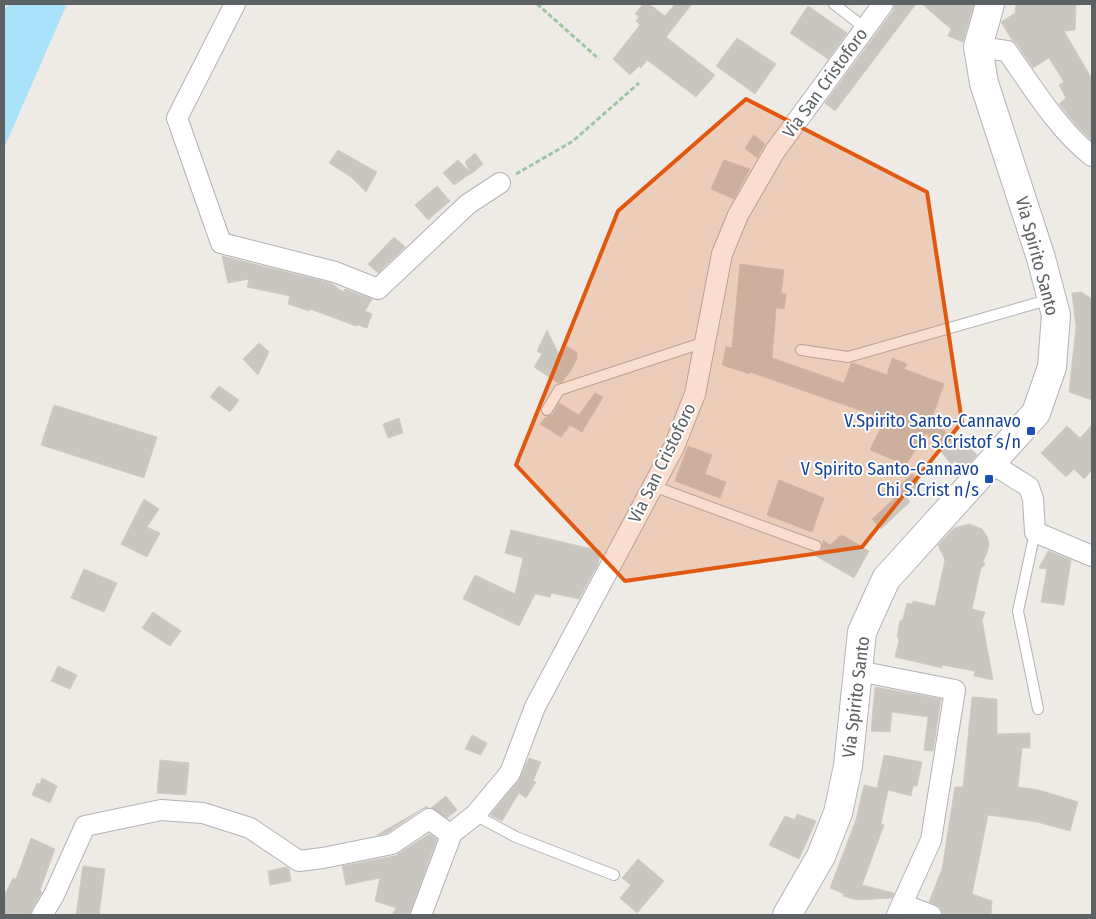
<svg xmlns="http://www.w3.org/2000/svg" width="1096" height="919" viewBox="0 0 1096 919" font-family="'Fira Sans Condensed',sans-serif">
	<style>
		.water { fill: #a9e2f9 }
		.building { fill: #c9c5c1; stroke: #d2cbc3 }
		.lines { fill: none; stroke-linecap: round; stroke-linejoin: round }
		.lane-casing { stroke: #b0b3b6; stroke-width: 12 }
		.street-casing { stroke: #b0b3b6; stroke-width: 22 }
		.secondary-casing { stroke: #b1b5b8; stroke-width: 30 }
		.path { stroke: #9ec6a3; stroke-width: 3; stroke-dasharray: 5 2.5; stroke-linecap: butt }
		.lane { stroke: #fff; stroke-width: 10 }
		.street { stroke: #fff; stroke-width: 20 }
		.secondary { stroke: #fff; stroke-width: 28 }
		.marked { fill: #e15910; fill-opacity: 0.2; stroke: #e15910; stroke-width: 4; stroke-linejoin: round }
		.transit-dot { fill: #1a4fb4; stroke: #fff; stroke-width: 2 }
		.labels { text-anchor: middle; stroke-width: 4; stroke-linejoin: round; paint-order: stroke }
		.street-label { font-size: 18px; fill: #5c6164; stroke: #fff }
		.transit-label { font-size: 18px; fill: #164399; stroke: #fff; text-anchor: end }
	</style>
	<rect width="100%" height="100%" fill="#eeeae5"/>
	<path class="water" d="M8 4H67L4 148V12Z"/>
	<path class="building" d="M643 4H649L665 16 675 4H692L666 37 715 75 696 97 647 60 641 68 639 66 630 75 613 59 640 25 636 21 639 17 635 14Z
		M895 4H916L835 111 825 103 893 11Z
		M922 4H974L963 42 948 36 951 29Z
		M1016 4H1076L1075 30 1064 31 1092 79V141L1077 126 1059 104 1066 98 1059 85 1064 82 1049 58 1033 68 1017 44 1012 40 1001 22 1015 13Z
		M808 6 847 33 828 59 790 33Z
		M737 38 776 64 755 94 716 66Z
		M754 135 765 144 757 158 745 148Z
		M338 150 377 172 366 192 351 177 329 163Z
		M475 153 483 164 471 174 465 162Z
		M458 160 471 173 454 185 443 173Z
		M724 160 750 169 734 199 711 189Z
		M437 186 450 201 428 220 415 205Z
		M394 237 405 247 378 273 368 264Z
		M222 256 331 283 343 292 345 289 372 299 365 311 372 314 367 328 358 325 356 326 310 309 309 311 288 304 290 296 247 287 249 279 228 283Z
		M740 264 784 270 781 293 786 294 784 309 776 308 772 358 844 383 851 363H853L887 375 892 358 907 364 904 369 944 384 932 418 955 442 959 437 977 455 964 469H962L955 461 951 464 926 433 906 465 870 450 885 419 750 372V374L722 365 726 347 732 348Z
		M1081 292 1092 299V400L1069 392 1076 327 1072 293Z
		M547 330 560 357 567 346 577 353V359L571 370 562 382 558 383 534 367 542 354 537 351Z
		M259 343 269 352 258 375 243 359Z
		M219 386 239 400 230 412 210 397Z
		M595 393 603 397 582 432 570 425 561 437 540 424 546 417 553 414 559 403 579 415Z
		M54 405 157 437 144 478 41 445Z
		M399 418 403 433 388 438 383 424Z
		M1092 425V470L1084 479 1074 469 1066 477 1041 453 1067 426 1080 438Z
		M688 446 712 455 705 474 726 482 720 498 675 481Z
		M912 474 921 485 906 497 904 494 910 502 881 529 872 519 901 492 897 488Z
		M779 480 824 498 812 532 767 515Z
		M144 499 159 509 147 527 160 533 147 557 121 544Z
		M969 524 982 529 987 536 989 544 987 553 983 561 985 565 981 568 972 609 985 612 982 620 993 680 974 676 975 671 942 665V668L895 657 899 640 897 637 900 621 903 619 907 603 912 604 913 601 935 606 945 560 938 545 954 528Z
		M511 530 601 551 598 564 579 599 551 593 550 597 535 594 519 626 463 599 475 575 515 594 523 558 505 553Z
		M840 536H844L869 551 854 578 816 556 822 549 823 540 830 545Z
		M1048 551 1071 560 1064 605 1041 602 1047 569 1039 568Z
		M84 569 117 583 104 612 71 598Z
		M153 612 181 631 170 646 142 628Z
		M58 666 77 675 70 689 51 681Z
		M875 687 941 699 933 751 924 750 928 717 892 712 890 732 871 731Z
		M972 697 997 699V734L1030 733V748H1022L1018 787 1039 790 1078 802 1070 831 1037 822 988 815 972 894 992 901 991 915H943L940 907 929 902 942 869 955 787H963Z
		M472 735 487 743 481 755 465 749Z
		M884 755 922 762 917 786H913L911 796 888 790 881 824 884 825 862 885 894 893 892 898 857 900 843 896 844 894 830 888 856 820 864 785 877 788Z
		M529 758 541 762 533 781 536 782 526 798 519 793 502 821 490 815 519 780Z
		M160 760 189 763 186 795 157 793Z
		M42 778 57 786 50 803 32 795 37 783 40 784Z
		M446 796 457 810 447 818 431 808Z
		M427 806 428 807 422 809 387 833 377 835Z
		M797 814 816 821 799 859 769 845 785 816 795 820Z
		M429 834 437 839 409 915H392L396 908 375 901 380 878 346 885 342 866 395 856Z
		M31 838 55 849 40 890 42 892 32 909 30 915H4V896L13 878 16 879Z
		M638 859 664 881 637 913 620 898 631 885 622 878Z
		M83 866 105 869 99 915H76Z
		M286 867 289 869 291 881 270 885 268 871Z"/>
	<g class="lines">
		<defs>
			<path id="lane" d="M834 4 865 28
				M801 350 848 357 1051 299
				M547 410 559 390 705 342
				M653 486 816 546
				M1035 532 1018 611 1038 709
				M475 815 516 837 614 875"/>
			<path id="street" d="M235 4 177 118 221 243 335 272 378 289 468 204 500 183
				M978 47 1007 51C1031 85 1059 131 1092 156
				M991 463 1029 487 1033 499 1035 532 1092 556
				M858 671 955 690 931 840 897 915
				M902 904 931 915
				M42 915 54 895 85 826 161 810 203 813 250 828 299 861 323 858 392 844 429 819 451 835
				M421 915 452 833 475 815 510 773 535 707 674 447 695 394 722 254 738 215 775 151 883 4"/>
			<path id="secondary" d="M787 915 821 856 838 813 848 766 862 632 886 579 1036 413 1052 367 1056 315 1041 258 984 83 978 47 990 4"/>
		</defs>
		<use href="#lane" class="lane-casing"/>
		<use href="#street" class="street-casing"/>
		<use href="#secondary" class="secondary-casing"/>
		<path class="path" d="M537 4 599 59
			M516 174 573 141 639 83"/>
		<use href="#lane" class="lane"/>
		<use href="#street" class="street"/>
		<use href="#secondary" class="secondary"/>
	</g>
	<path class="marked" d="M746 99 927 192 962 422 862 547 625 581 516 465 618 211Z"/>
	<g class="transit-dot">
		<rect x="1026" y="426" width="10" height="10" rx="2.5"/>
		<rect x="984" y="474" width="10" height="10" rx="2.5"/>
	</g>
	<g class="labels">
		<g class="street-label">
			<text transform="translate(825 83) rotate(-54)" y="6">Via San Cristoforo</text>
			<text transform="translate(1037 256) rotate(75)" y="6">Via Spirito Santo</text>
			<text transform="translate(662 463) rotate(-64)" y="6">Via San Cristoforo</text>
			<text transform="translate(856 697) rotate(-83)" y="6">Via Spirito Santo</text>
		</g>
		<g class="transit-label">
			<text x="1021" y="427">V.Spirito Santo-Cannavo<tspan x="1021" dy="21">Ch S.Cristof s/n</tspan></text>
			<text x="979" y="475">V Spirito Santo-Cannavo<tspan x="979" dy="21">Chi S.Crist n/s</tspan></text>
		</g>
	</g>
	<rect width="1096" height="919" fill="none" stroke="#5c6164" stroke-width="10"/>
</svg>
